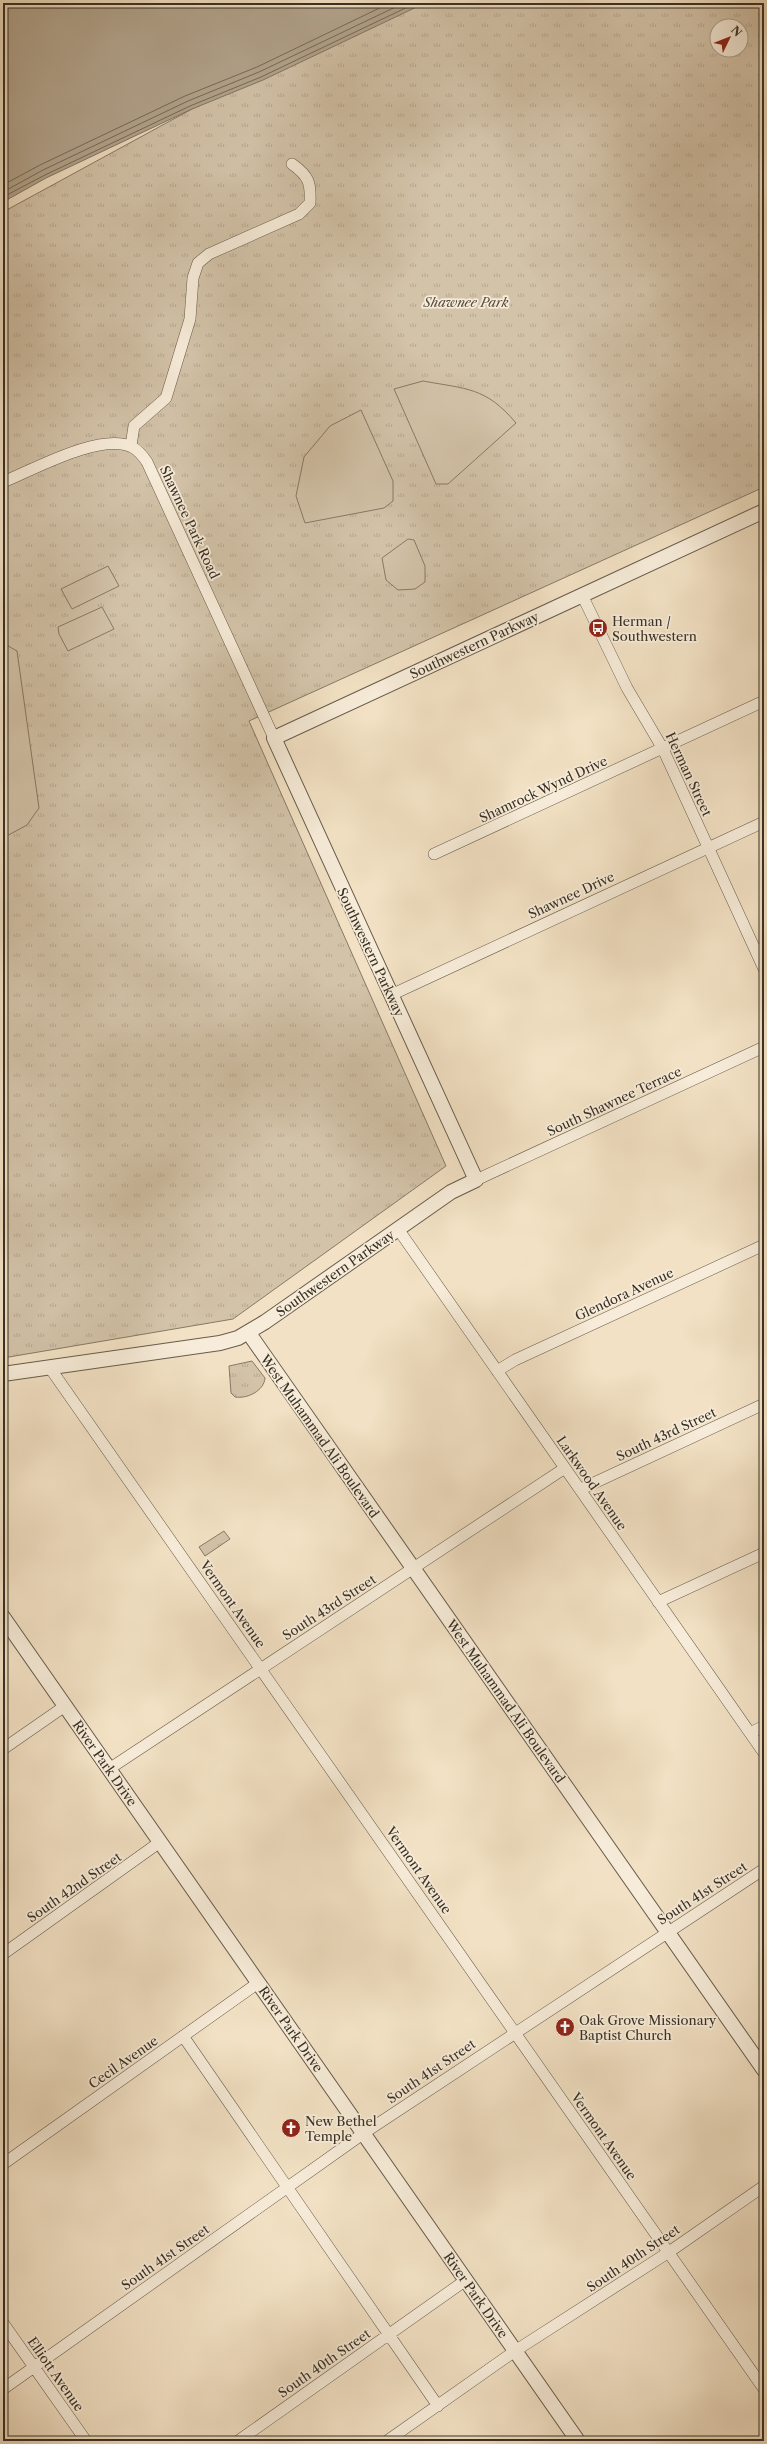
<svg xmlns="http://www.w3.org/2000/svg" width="767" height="2444" viewBox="0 0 767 2444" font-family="'Libre Caslon Text',serif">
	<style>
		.park { fill: url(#park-tufts); stroke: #867a67; fill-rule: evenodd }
		.pitch { fill: #d3c3a9; stroke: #867a67 }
		.water { fill: #b3a58e; stroke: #827664 }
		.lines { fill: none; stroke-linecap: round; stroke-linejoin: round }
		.shore { stroke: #766a5a; stroke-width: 1 }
		.minor-casing { stroke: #675c4d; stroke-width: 12 }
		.tertiary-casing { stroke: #675c4d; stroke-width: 16 }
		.minor { stroke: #f7ecd9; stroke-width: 11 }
		.tertiary { stroke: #f7ecd9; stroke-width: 14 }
		.labels { text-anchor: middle; stroke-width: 3.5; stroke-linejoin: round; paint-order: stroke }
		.park-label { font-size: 13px; font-style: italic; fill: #584d3f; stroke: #f7ecd9 }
		.street-label { font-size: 13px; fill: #393025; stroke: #f7ecd9 }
		.poi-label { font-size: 13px; fill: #393025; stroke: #f7ecd9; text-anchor: start }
	</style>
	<defs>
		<pattern id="park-tufts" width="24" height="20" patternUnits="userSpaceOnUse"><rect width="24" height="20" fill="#d3c3a9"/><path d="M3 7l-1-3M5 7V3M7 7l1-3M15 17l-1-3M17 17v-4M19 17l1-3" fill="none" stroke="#b6a891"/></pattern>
	</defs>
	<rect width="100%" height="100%" fill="#f2e1c4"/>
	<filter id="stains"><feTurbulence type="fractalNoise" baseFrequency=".005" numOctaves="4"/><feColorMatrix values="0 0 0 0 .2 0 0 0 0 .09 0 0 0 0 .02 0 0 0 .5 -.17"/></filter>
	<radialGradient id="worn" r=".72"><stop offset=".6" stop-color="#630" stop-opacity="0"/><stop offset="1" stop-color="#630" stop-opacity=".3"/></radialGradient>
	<path class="park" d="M414 3H764V487L249 721 446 1166 233 1319 3 1358V212L192 109ZM717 26H741V50H717Z
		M252 1361 265 1378C264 1391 247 1399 235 1397L231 1393 229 1366Z
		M224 1531 230 1539 205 1556 199 1547Z"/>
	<path class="pitch" d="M423 381C466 389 486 387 516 423L448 484H436L394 389Z
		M361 410 393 481V501L384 508 305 523 296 496 304 457 330 426Z
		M408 539 414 540 425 566V582L415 589 398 590 386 580 382 558Z
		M108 566 119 586 72 609 61 589Z
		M102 607 114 629 68 651 59 634 58 627Z
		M3 643 17 651 39 808 27 825 3 838Z"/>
	<path class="water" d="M3 3H425L263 80 192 109 46 178 3 202Z"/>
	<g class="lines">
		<path class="shore" d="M3 185 40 165 185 96 257 67 390 3
			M3 192 43 170 188 101 259 72 404 3
			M3 197 45 175 190 106 261 77 416 3"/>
		<defs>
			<path id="minor" d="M131 446 134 426 166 398 190 319 193 278 198 263 209 254 299 214 310 203C311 183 309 176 292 164
				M3 482C33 470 100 432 132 447 138 450 143 456 147 462L274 738
				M582 595 627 688 663 749 764 969
				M434 854 764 701
				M391 995 764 822
				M476 1180 764 1047
				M398 1229 764 1753
				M50 1368 764 2389
				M497 1371 515 1360 764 1245
				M581 1489 764 1404
				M658 1602 764 1553
				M750 1733 764 1726
				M3 1749 65 1706
				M109 1769 565 1468
				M3 1954 160 1842
				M183 2036 438 2406
				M3 2164 258 1983
				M3 2323 86 2441
				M3 2389 364 2133 764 1869
				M238 2441 466 2280
				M387 2441 515 2351 669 2252 764 2186"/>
			<path id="tertiary" d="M248 1332 764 2070
				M3 1374 220 1343 238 1338 265 1322 451 1192 476 1180 274 738 764 511
				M3 1617 578 2441"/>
		</defs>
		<use href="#minor" class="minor-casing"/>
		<use href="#tertiary" class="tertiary-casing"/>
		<use href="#minor" class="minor"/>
		<use href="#tertiary" class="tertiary"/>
	</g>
	<defs>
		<symbol id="bus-disc" viewBox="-11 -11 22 22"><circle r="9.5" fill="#8f2418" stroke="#f7ecd9"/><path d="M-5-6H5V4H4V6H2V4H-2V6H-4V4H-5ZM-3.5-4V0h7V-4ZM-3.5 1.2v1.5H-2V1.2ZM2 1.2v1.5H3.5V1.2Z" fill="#fff"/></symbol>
		<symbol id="church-disc" viewBox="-11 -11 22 22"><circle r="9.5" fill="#8f2418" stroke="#f7ecd9"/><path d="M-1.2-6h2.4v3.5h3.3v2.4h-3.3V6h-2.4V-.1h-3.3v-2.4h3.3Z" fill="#fff"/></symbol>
	</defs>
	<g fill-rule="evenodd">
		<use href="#bus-disc" x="587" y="617" width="22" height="22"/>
		<use href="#church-disc" x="554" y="2016" width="22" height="22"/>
		<use href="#church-disc" x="280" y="2117" width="22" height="22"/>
	</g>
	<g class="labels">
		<g class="park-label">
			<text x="466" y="307">Shawnee Park</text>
		</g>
		<g class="street-label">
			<text transform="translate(190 522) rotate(65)" y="5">Shawnee Park Road</text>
			<text transform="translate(474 645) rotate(-25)" y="5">Southwestern Parkway</text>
			<text transform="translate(689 774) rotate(65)" y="5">Herman Street</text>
			<text transform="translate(543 789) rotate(-25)" y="5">Shamrock Wynd Drive</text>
			<text transform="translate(571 895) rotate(-25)" y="5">Shawnee Drive</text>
			<text transform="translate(371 952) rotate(65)" y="5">Southwestern Parkway</text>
			<text transform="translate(614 1101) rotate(-25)" y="5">South Shawnee Terrace</text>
			<text transform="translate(335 1273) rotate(-35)" y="5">Southwestern Parkway</text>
			<text transform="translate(624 1294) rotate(-25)" y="5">Glendora Avenue</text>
			<text transform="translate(666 1434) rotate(-25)" y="5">South 43rd Street</text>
			<text transform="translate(320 1436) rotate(55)" y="5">West Muhammad Ali Boulevard</text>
			<text transform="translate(592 1483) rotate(55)" y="5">Larkwood Avenue</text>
			<text transform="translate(233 1604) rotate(55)" y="5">Vermont Avenue</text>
			<text transform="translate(329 1607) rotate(-33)" y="5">South 43rd Street</text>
			<text transform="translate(506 1701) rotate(55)" y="5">West Muhammad Ali Boulevard</text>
			<text transform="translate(105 1763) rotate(55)" y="5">River Park Drive</text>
			<text transform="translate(419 1870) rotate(55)" y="5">Vermont Avenue</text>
			<text transform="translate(74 1887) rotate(-35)" y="5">South 42nd Street</text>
			<text transform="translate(702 1893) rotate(-33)" y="5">South 41st Street</text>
			<text transform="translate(291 2029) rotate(55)" y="5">River Park Drive</text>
			<text transform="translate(123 2062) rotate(-35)" y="5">Cecil Avenue</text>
			<text transform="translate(431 2071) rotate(-34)" y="5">South 41st Street</text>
			<text transform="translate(604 2136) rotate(55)" y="5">Vermont Avenue</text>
			<text transform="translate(165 2257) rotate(-35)" y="5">South 41st Street</text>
			<text transform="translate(633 2258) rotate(-34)" y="5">South 40th Street</text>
			<text transform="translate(476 2295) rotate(55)" y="5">River Park Drive</text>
			<text transform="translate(324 2363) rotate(-35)" y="5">South 40th Street</text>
			<text transform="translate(56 2374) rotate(55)" y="5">Elliott Avenue</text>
		</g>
		<g class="poi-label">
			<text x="612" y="626">Herman /<tspan x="612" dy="15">Southwestern</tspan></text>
			<text x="579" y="2025">Oak Grove Missionary<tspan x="579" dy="15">Baptist Church</tspan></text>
			<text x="305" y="2126">New Bethel<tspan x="305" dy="15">Temple</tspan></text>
		</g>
	</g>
	<rect width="767" height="2444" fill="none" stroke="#f2e1c4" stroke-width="16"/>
	<rect x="4" y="4" width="759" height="2436" fill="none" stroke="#393025" stroke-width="2"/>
	<rect x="8" y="8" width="751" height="2428" fill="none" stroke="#393025"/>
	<g transform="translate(729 38) rotate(47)"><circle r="19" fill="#f7ecd9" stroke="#aba191"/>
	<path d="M0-3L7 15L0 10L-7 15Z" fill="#8f2418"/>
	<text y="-6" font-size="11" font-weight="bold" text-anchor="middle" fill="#393025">N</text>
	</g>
	<rect width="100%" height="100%" filter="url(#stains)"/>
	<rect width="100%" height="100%" fill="url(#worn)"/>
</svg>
